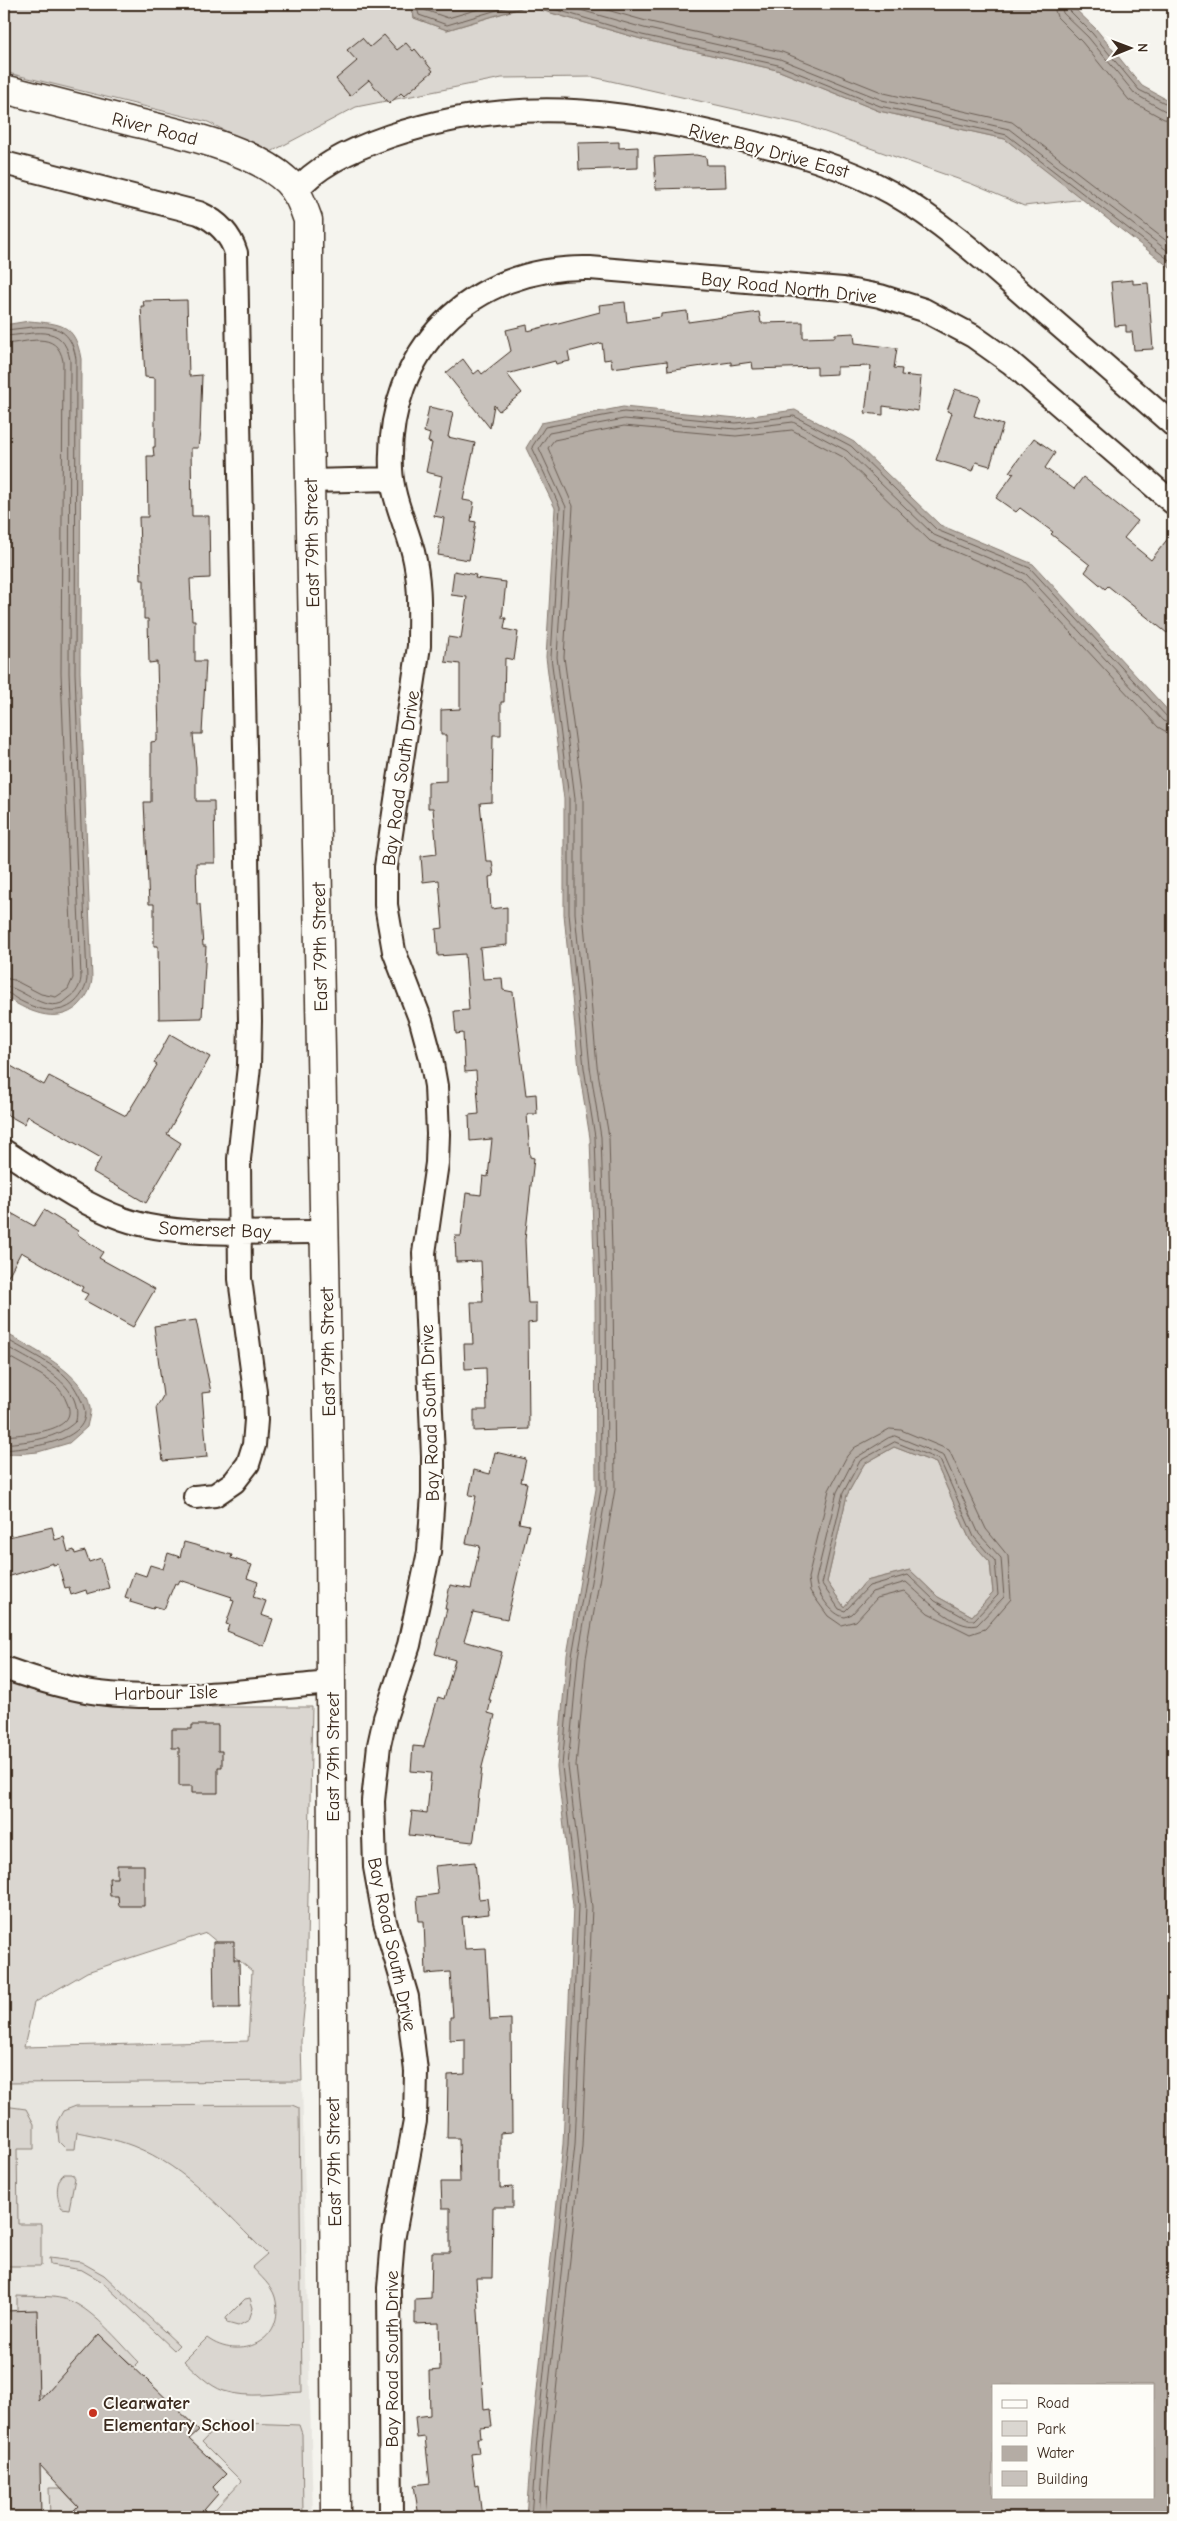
<svg xmlns="http://www.w3.org/2000/svg" width="1177" height="2521" viewBox="0 0 1177 2521" font-family="'Comic Neue',sans-serif">
	<style>
		.built { fill: #e7e5df }
		.green { fill: #dad6d0; stroke: #8a8077; fill-rule: evenodd }
		.water { fill: #b4aca4; stroke: #84786e; fill-rule: evenodd }
		.lines { fill: none; stroke-linecap: round; stroke-linejoin: round }
		.shore { stroke: #6b5e54; stroke-width: 1 }
		.building { fill: #c7c1bb; stroke: #3b2a1e }
		.minor-casing { stroke: #3b2a1e; stroke-width: 26 }
		.tertiary-casing { stroke: #3b2a1e; stroke-width: 31 }
		.minor { stroke: #fdfcf7; stroke-width: 22 }
		.tertiary { stroke: #fdfcf7; stroke-width: 28 }
		.poi-dot { fill: #c8321e; stroke: #fdfcf7; stroke-width: 2 }
		.labels { text-anchor: middle; stroke-width: 4; stroke-linejoin: round; paint-order: stroke }
		.street-label { font-size: 19px; fill: #3b2a1e; stroke: #fdfcf7 }
		.poi-label { font-size: 19px; font-weight: bold; fill: #3b2a1e; stroke: #fdfcf7; text-anchor: start }
	</style>
	<rect width="100%" height="100%" fill="#f5f4ee"/>
	<filter id="ink" filterUnits="userSpaceOnUse"><feTurbulence type="fractalNoise" baseFrequency=".02" numOctaves="2"/><feDisplacementMap in="SourceGraphic" scale="10" xChannelSelector="R" yChannelSelector="G"/><feConvolveMatrix kernelMatrix="1 2 1 2 8 2 1 2 1" color-interpolation-filters="sRGB"/></filter>
	<g filter="url(#ink)">
		<path class="built" d="M301 2041 313 2517H4V2049Z"/>
		<path class="green" d="M4 4H411L414 18 447 30 527 6 641 39 777 70 879 111 1005 139 1084 199 1024 206 972 184 805 125 593 77 502 78 356 107 269 153 208 122 4 72Z
			M894 1447 936 1463 970 1540 990 1562 993 1593 972 1616 938 1597 910 1570 866 1581 844 1607 827 1582 847 1495 864 1464Z
			M4 1677 22 1686 116 1707H312L306 1990 301 2041 302 2081 4 2083ZM206 1933 252 1971 248 2041 24 2047 34 2003 87 1972Z
			M292 2105 299 2108 302 2392C278 2393 248 2399 224 2391 209 2386 196 2372 184 2361L207 2338C239 2362 287 2341 275 2297 272 2286 260 2276 252 2267L267 2254C227 2215 187 2167 133 2146 115 2139 96 2136 77 2132L75 2149H66L59 2142 57 2122 63 2111 76 2106Z
			M4 2106 26 2109 34 2124V2149H17L18 2224H41V2266H4Z
			M64 2174H72L75 2178 69 2209 62 2208C56 2199 55 2181 64 2174Z
			M49 2258 81 2262 104 2275 179 2345 174 2350 101 2281 82 2270 50 2265Z
			M17 2296C32 2297 50 2295 64 2299 90 2305 120 2343 139 2362L134 2367 99 2335 65 2395 39 2396 17 2311Z
			M250 2298 253 2308 249 2320 238 2326 227 2323 226 2318 245 2299Z
			M221 2422 299 2425 302 2434 303 2517H208L241 2481 202 2442Z
			M49 2488H61L78 2506 68 2517H50Z"/>
		<path class="water" d="M411 4H1070L1096 29 1142 86 1173 103V270L1005 139 879 111 777 70 641 39 527 6 447 30 414 18Z
			M29 321C61 324 75 323 81 359L80 672 92 979C91 990 86 998 78 1006 56 1026 25 1010 4 996V325Z
			M623 407 737 418 795 410 854 442 940 525 1033 564 1173 716V2517H526L532 2438 563 2144 573 1906 557 1767 567 1655 596 1489 595 1289 590 1138 579 1069 564 914V799L546 657 555 508 526 448 541 423ZM894 1447 936 1463 970 1540 990 1562 993 1593 972 1616 938 1597 910 1570 866 1581 844 1607 827 1582 847 1495 864 1464ZM993 2385H1153V2497H993Z
			M4 1332C30 1348 86 1373 90 1408 91 1413 88 1421 87 1427L69 1443 38 1452 4 1455Z"/>
		<g class="lines">
			<path class="shore" d="M416 4 419 15 447 25 517 4
				M423 4 425 10 448 18 496 4
				M537 4 642 35 778 65 880 106 1007 135 1173 263
				M559 4 644 28 780 59 882 100 1009 129 1173 255
				M586 4 646 21 782 52 884 93 1012 122 1173 246
				M1053 4 1057 17 1082 42 1129 100 1164 119 1173 120
				M1061 4 1063 13 1088 37 1135 94 1167 112 1173 113
				M1067 4 1068 9 1092 33 1139 90 1173 107
				M4 330C37 328 69 315 76 359L75 673 87 979C86 988 82 995 75 1002 58 1017 35 1009 17 999 12 996 9 992 4 992
				M4 336C33 335 63 321 70 360L69 673 81 978C80 987 76 993 69 998 48 1018 23 987 4 986
				M4 344C27 343 57 329 63 361L61 673 73 978 68 989 56 997 41 994 14 980 4 978
				M4 1338C23 1349 46 1360 63 1374 72 1382 77 1391 82 1402 100 1442 27 1448 4 1450
				M4 1345C31 1362 84 1382 76 1421 56 1440 30 1441 4 1444
				M4 1354C20 1364 39 1372 54 1384 60 1389 64 1395 67 1403 81 1433 22 1434 4 1436
				M890 1429 901 1430 949 1450 986 1529 1008 1556 1011 1599 985 1629 970 1634 928 1613 904 1591 877 1598 856 1621 841 1625 828 1616 810 1591 808 1578 829 1490 847 1456 854 1448Z
				M895 1436 944 1456 979 1534 1001 1558 1004 1597 977 1625C956 1631 921 1595 906 1582L872 1592 852 1614 845 1617C832 1616 815 1591 816 1579L837 1492 854 1459 888 1438Z
				M895 1442 940 1460 974 1537 995 1561 998 1595 974 1620H969L935 1601 908 1575 869 1586 845 1611 839 1609 822 1584 843 1493 860 1461Z
				M531 2517 537 2438 568 2145 578 1906 562 1766 572 1656 601 1489 600 1289 595 1137 584 1068 569 913V798L551 657 560 507 532 447 545 427 624 412 736 423 794 416 851 446 937 530 1030 568 1167 717 1173 719
				M538 2517 543 2439 575 2145 585 1906 568 1766 578 1657 607 1489 606 1289 601 1137 590 1067 575 913V798L557 657 566 507 539 448 549 433 624 419 736 429 793 422 847 451 934 535 1026 574 1163 721 1173 725
				M545 2517 551 2439 582 2146 592 1907 576 1766 586 1658 615 1489 613 1288 609 1137 597 1066 583 913V797L564 657 573 506 548 448 554 440 624 426 736 436 792 430 843 457 930 541 1022 580 1158 727 1165 731 1173 732"/>
		</g>
		<path class="building" d="M384 35 397 50 406 43 413 51 415 49 433 71 404 96 401 93 389 104 369 80 350 96 336 79 357 61 347 50 362 38 370 47Z
			M619 142V148L638 147V168L579 170 578 143Z
			M696 155 706 157 707 165H725L726 187 656 189 654 157Z
			M1133 280V284L1148 283 1153 349 1134 350 1132 332H1126V325L1115 326 1111 282Z
			M187 300 189 376 202 375 200 432 198 448H191L192 516H209L210 578 190 579 192 620H195V661H206L202 734H193L196 767V801H214L215 863H196L197 904H200L203 946H206L202 1018 159 1019 158 946H154V904H149L144 802H151V742L157 741V733H159L157 662 149 663 148 619H144V580H141L139 517H148L147 456H154L153 447H155V378L145 377 141 306H144L143 301Z
			M625 302 627 322 661 317V314L687 311 688 322 759 312 761 323 803 322V338L835 337V334L854 333 855 343 897 348 894 368 902 369 901 375 921 377 918 411 883 406V415L865 413 871 366 837 367V374L817 375V367L753 369 752 362 731 365V362L668 371 667 361 612 368 611 359 604 360 602 343 568 352 570 361 556 364 555 361 507 374 522 393 499 411 494 405 490 428 446 373 463 359 474 374 479 370 482 374 511 351 506 330 527 325 528 331 600 312 599 305Z
			M955 389 980 397 974 416 1003 425 990 466 976 462 973 471 936 460 952 413 947 411Z
			M429 407 453 412 448 437 475 443 463 500 474 502 471 521 476 522 469 560 438 555 444 518 434 516 442 476 426 472 432 443 428 442 430 434 424 432Z
			M1034 438 1055 453 1045 468 1074 489 1083 477 1138 521 1124 538 1151 560 1173 532V624L1167 633 1108 586 1105 589 1085 572 1090 565 1051 534 1053 532 1020 508 1016 512 996 498 1014 473 1009 472Z
			M454 571 476 575 475 578 506 582 502 618H506L504 629 518 632 514 660 505 658 504 702H501V735H493L492 802 480 803 486 861H492L494 876 489 877 491 909 507 907V945L480 948 483 979 502 978 503 990 513 992 526 1095 536 1094 537 1114H527L530 1157 534 1158 525 1240 527 1288 528 1303H536V1322L528 1323 529 1429 474 1431V1410H487L486 1368 465 1369 464 1344H473L471 1302H483L481 1261 456 1262 455 1236H461L466 1193 481 1195 483 1176 488 1177 492 1139 470 1141 469 1115 479 1114 476 1071 465 1072 463 1033 456 1034 454 1011 469 1010 465 954 438 956 436 929 443 928 439 880 423 882 421 856 437 854 433 808H428V782L446 781V735H441V710L460 709V664L445 662 448 637 461 639 467 597 451 595Z
			M170 1034 210 1057 167 1134 181 1143 146 1203 93 1172 101 1158 28 1116 24 1124 4 1113V1062L44 1085 49 1076 126 1116 157 1065 154 1063Z
			M4 1209 34 1226 44 1210 78 1231 77 1234 103 1252 99 1258 155 1289 133 1327 84 1300 88 1294 81 1291 83 1287 21 1252 4 1284Z
			M196 1320 211 1392 202 1393 207 1457 163 1461 156 1408 163 1396 154 1326Z
			M495 1452 526 1459 521 1482 527 1483 519 1523 529 1525 507 1619 473 1612 464 1641 502 1652 489 1700H491L488 1713 495 1715 482 1767 474 1838 473 1842 409 1835 412 1811 427 1813 431 1773 411 1771 413 1746 424 1747 438 1697 444 1699 455 1660 435 1654 447 1609H445L450 1585 471 1589 480 1546 466 1543 476 1496 469 1495 474 1470 490 1474Z
			M52 1527 55 1540 64 1537 68 1552 74 1550 75 1554 85 1551 89 1562 101 1558 109 1588 87 1594 86 1590 71 1595 69 1587 65 1588 58 1564 53 1565V1563L4 1578V1538Z
			M184 1542 232 1555 231 1558 252 1565 247 1578 258 1582 253 1597 266 1601 261 1615 273 1619 264 1646 227 1631 229 1625 226 1624 234 1601 231 1600 232 1597 180 1580 178 1584 175 1583 164 1609 154 1606 153 1609 130 1602 131 1599 125 1597 134 1572 146 1576 150 1565 163 1569 168 1553 180 1557Z
			M192 1725H218V1751H222V1767H218V1793H192V1786H179V1748H172V1729H192Z
			M475 1862 479 1899 487 1898 489 1914 462 1917 465 1949 486 1948 490 2020 511 2019 512 2132 500 2133V2188L513 2187V2207H493L492 2278H476L484 2410 490 2409 492 2427 480 2428 481 2438H477L479 2453 471 2454 475 2486 478 2485 482 2517H419L414 2485 430 2483 425 2437 417 2438 415 2417 430 2415 429 2371 440 2370 439 2323 415 2324V2299L431 2298 432 2252H450V2208H442L441 2182H460L459 2138H447L448 2075 465 2074V2039L450 2040V2017H453L450 1972 426 1974 424 1921H419L417 1897 438 1894 435 1866Z
			M117 1865H144V1906H119L118 1896H110L109 1878H117Z
			M213 1942H234V1960H239L240 2008H214Z
			M37 2310 39 2401 99 2334 199 2430 189 2439 226 2474 213 2487 218 2494 198 2517H68L78 2506 40 2465 41 2517H4V2311Z"/>
		<g class="lines">
			<defs>
				<path id="minor" d="M4 163 199 213C217 221 230 233 236 253L250 1021 249 1066 239 1159 240 1279 255 1392 256 1420 254 1445 248 1464 234 1482 215 1495 195 1497
					M296 191C318 164 358 147 390 136 513 95 615 108 738 139 792 152 844 166 892 193 942 222 984 260 1026 297 1075 339 1124 382 1173 425
					M310 481 392 479
					M4 1151C42 1175 81 1204 123 1219 180 1239 264 1231 325 1232
					M4 1668C35 1679 66 1689 99 1693 171 1702 258 1689 331 1683
					M391 2517 389 2288 393 2240 415 2121 416 2071 407 1997 385 1922 375 1867 373 1801 379 1745 385 1718 409 1645 429 1552 433 1494V1456L424 1253 437 1163 438 1134 436 1086 431 1058 421 1021 394 951 386 905V867L419 646C419 614 421 584 413 552 406 525 392 497 391 469 386 350 471 265 590 268L843 289 880 296 924 310 973 336 1011 363 1173 503"/>
				<path id="tertiary" d="M4 89C46 100 87 110 129 121 175 132 252 148 287 181 299 193 303 206 308 220V376L330 1520 336 2517"/>
			</defs>
			<use href="#minor" class="minor-casing"/>
			<use href="#tertiary" class="tertiary-casing"/>
			<use href="#minor" class="minor"/>
			<use href="#tertiary" class="tertiary"/>
		</g>
	</g>
	<circle class="poi-dot" cx="93" cy="2413" r="5"/>
	<g class="labels">
		<g class="street-label">
			<text transform="translate(155 128) rotate(14)" y="7">River Road</text>
			<text transform="translate(769 150) rotate(15)" y="7">River Bay Drive East</text>
			<text transform="translate(789 287) rotate(6)" y="7">Bay Road North Drive</text>
			<text transform="translate(311 543) rotate(-91)" y="7">East 79th Street</text>
			<text transform="translate(400 778) rotate(-82)" y="7">Bay Road South Drive</text>
			<text transform="translate(319 947) rotate(-91)" y="7">East 79th Street</text>
			<text transform="translate(215 1229) rotate(2)" y="7">Somerset Bay</text>
			<text transform="translate(327 1352) rotate(-91)" y="7">East 79th Street</text>
			<text transform="translate(429 1413) rotate(-92)" y="7">Bay Road South Drive</text>
			<text transform="translate(166 1692) rotate(-1)" y="7">Harbour Isle</text>
			<text transform="translate(332 1757) rotate(-90)" y="7">East 79th Street</text>
			<text transform="translate(393 1944) rotate(78)" y="7">Bay Road South Drive</text>
			<text transform="translate(333 2162) rotate(-91)" y="7">East 79th Street</text>
			<text transform="translate(391 2359) rotate(-90)" y="7">Bay Road South Drive</text>
		</g>
		<g class="poi-label">
			<text x="103" y="2409">Clearwater<tspan x="103" dy="22">Elementary School</tspan></text>
		</g>
	</g>
	<rect width="1177" height="2521" fill="none" stroke="#fdfcf7" stroke-width="20"/>
	<rect x="10" y="10" width="1157" height="2501" fill="none" stroke="#3b2a1e" stroke-width="2" filter="url(#ink)"/>
	<rect x="992" y="2384" width="162" height="115" fill="#fdfcf7" stroke="#afa8a0"/>
	<rect x="1002" y="2400" width="25" height="8" fill="#fdfcf7" stroke="#afa8a0"/>
	<text x="1037" y="2408" font-size="15" fill="#3b2a1e">Road</text>
	<rect x="1002" y="2421" width="25" height="15" fill="#dad6d0" stroke="#afa8a0"/>
	<text x="1037" y="2434" font-size="15" fill="#3b2a1e">Park</text>
	<rect x="1002" y="2446" width="25" height="15" fill="#b4aca4" stroke="#afa8a0"/>
	<text x="1037" y="2458" font-size="15" fill="#3b2a1e">Water</text>
	<rect x="1002" y="2471" width="25" height="15" fill="#c7c1bb" stroke="#afa8a0"/>
	<text x="1037" y="2484" font-size="15" fill="#3b2a1e">Building</text>
	<g transform="translate(1130 48) rotate(89)" stroke="#fdfcf7" stroke-width="4" paint-order="stroke">
	<path d="M0-4L9 19L0 12L-9 19Z" fill="#3b2a1e"/>
	<text y="-8" font-size="14" font-weight="bold" text-anchor="middle" fill="#3b2a1e">N</text>
	</g>
</svg>
